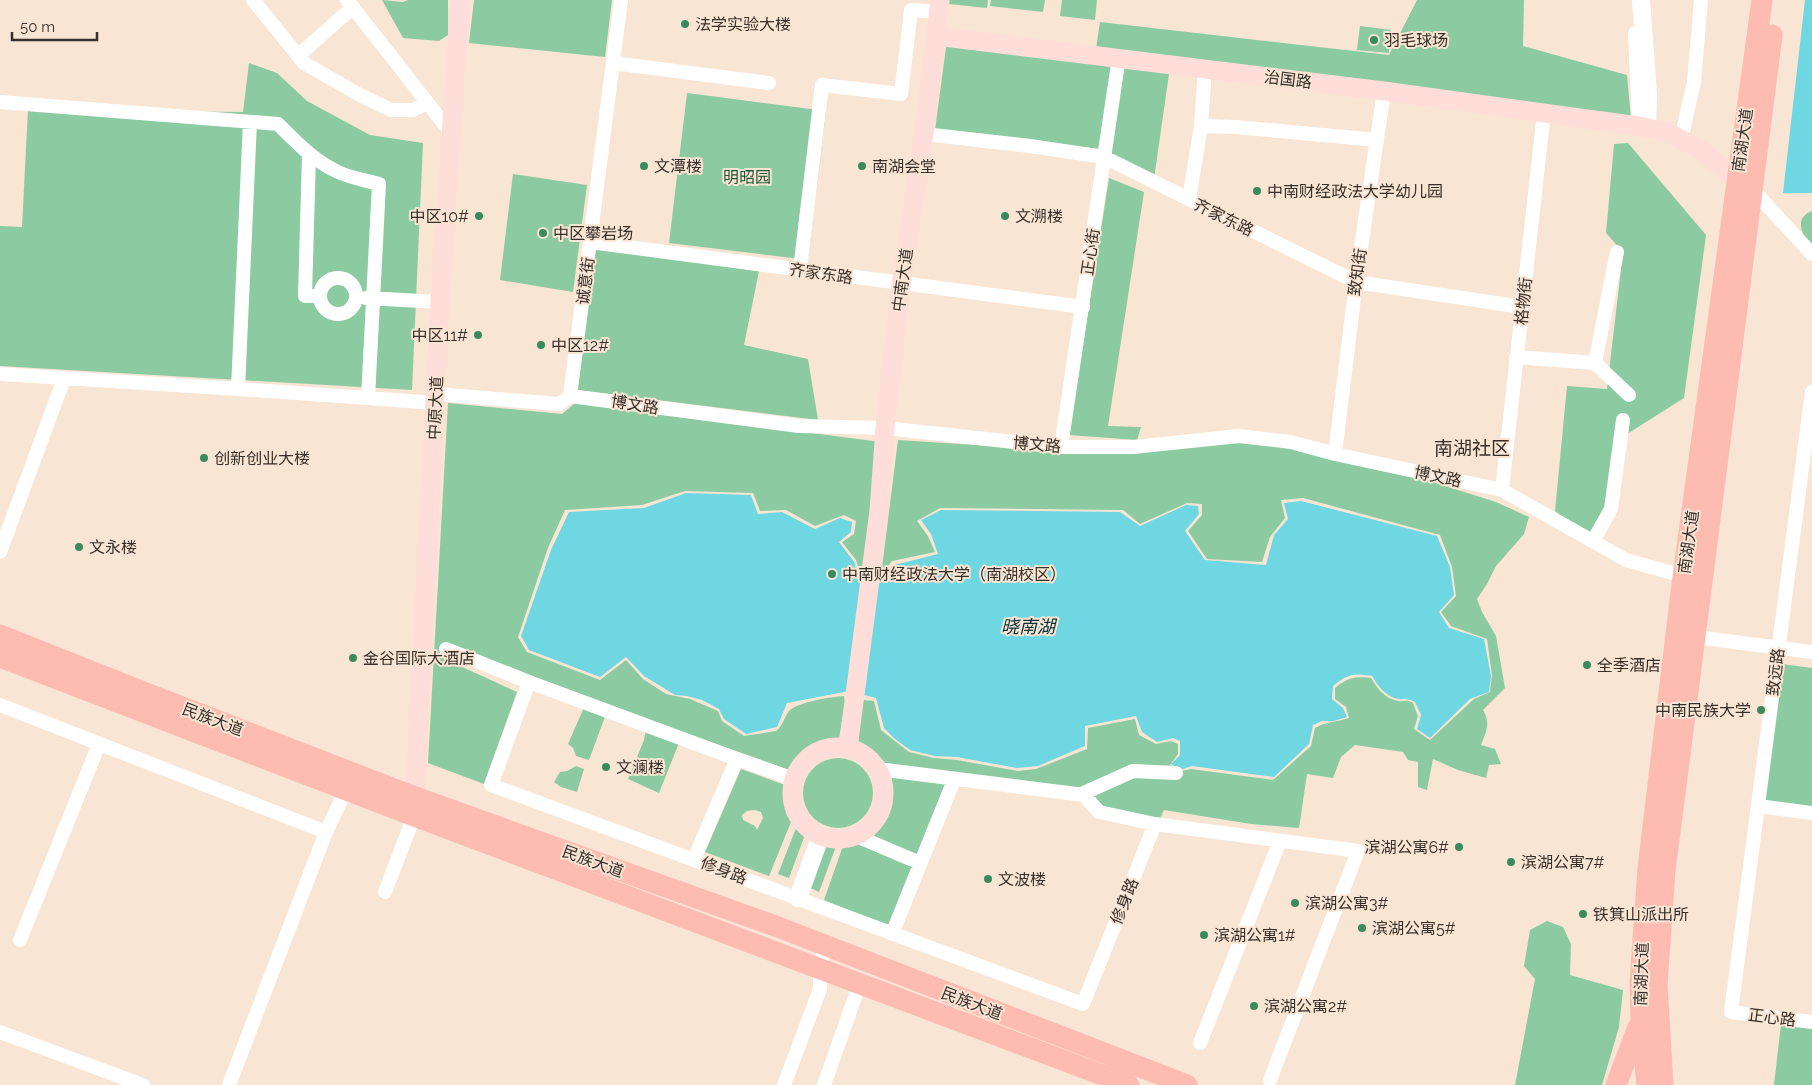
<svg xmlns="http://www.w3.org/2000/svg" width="1812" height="1085" viewBox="0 0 1812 1085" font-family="Raleway,'Noto Sans SC',sans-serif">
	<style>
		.green { fill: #8ccaa2; fill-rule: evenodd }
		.water { fill: #6ed7e1 }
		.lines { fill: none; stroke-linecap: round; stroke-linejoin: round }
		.minor { stroke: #fff; stroke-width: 14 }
		.tertiary { stroke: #fff; stroke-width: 18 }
		.secondary { stroke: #ffddd9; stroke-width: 19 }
		.primary { stroke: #febbb2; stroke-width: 21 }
		.poi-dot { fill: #3a8b5c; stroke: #f8e5d4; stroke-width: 2 }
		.labels { text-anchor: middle; stroke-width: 4; stroke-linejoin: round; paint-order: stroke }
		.poi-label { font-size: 16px; fill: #372f29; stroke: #f8e5d4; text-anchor: start }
		.street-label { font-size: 16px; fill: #372f29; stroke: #f8e5d4 }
		.park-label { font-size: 16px; fill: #1e5335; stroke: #f8e5d4 }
		.water-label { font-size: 18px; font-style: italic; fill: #003338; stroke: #f8e5d4 }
		.quarter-label { font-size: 19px; fill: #372f29; stroke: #f8e5d4 }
	</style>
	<rect width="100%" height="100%" fill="#f8e5d4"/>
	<path class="green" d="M382 0 403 2 408 0H448V35L439 41 403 38Z
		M474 0H612L605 57 469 43Z
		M949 0H988L987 8 949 4Z
		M991 0H1045L1043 12 990 6Z
		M1062 0H1097L1095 20 1060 16Z
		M1417 0H1524L1523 46 1627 75 1631 119 1114 52 1100 149 935 130 948 32 1096 49 1100 22 1389 55Z
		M1360 26 1391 30 1389 53 1357 50Z
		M1122 61 1170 67 1153 186 1110 166Z
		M249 63 277 73 307 101 370 135 423 143 412 390 0 366V226L22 227 28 110 243 112Z
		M687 93 826 111 808 260 669 243Z
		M1628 143 1706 235 1684 398 1616 441 1611 509 1595 542 1555 511 1567 386 1607 389 1623 252 1606 233 1614 144Z
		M513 174 587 185 573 292 500 280Z
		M1109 178 1144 192 1108 426 1141 427 1137 440 1069 435Z
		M1812 211V247C1802 236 1793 218 1812 211Z
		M594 248 759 271 744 345 808 359 818 420 577 390Z
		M576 402 881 442 861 577 856 560 842 542 854 534 856 521 844 515 815 526 786 510 760 511 753 493 685 491 642 505 565 510 548 548 518 637 527 652 600 680 626 660 643 679 666 694 690 699 718 711 722 721 744 736 776 731C783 726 784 717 789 711 798 702 831 697 844 696L845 702 839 739C816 739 800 749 789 770L525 676 463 650 460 666 517 692 484 784 428 763 448 403 562 414Z
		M898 440 1068 451 1241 441 1291 447 1410 475 1496 502 1529 517 1524 534 1496 566 1487 584 1477 599 1482 612 1496 636 1505 688 1483 710C1491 723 1486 732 1481 745L1495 749 1501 764 1489 765 1486 778 1458 770 1433 759 1427 790 1418 787V762L1408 760 1403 752 1355 745 1341 757 1333 778 1307 774 1299 828 1251 824 1164 810 1159 821 1103 810 1084 793 884 766 871 750 857 744 863 700 874 701 881 730 909 752 934 758 957 760 1018 771 1036 769 1087 749 1088 728 1135 719 1139 735 1156 744 1171 741 1178 744V754L1170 765 1181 771 1191 769 1273 780 1311 746 1315 728C1325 722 1337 722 1349 718L1346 707 1335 699V688C1347 678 1355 676 1371 678 1377 688 1385 699 1398 701 1405 702 1406 699 1413 703L1418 716 1414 729 1430 740 1474 699 1490 692 1492 675 1487 639 1451 626 1441 612 1456 596 1452 567 1440 535 1303 498 1281 500 1285 518 1270 537 1262 562 1207 559 1188 531 1202 515V504L1187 503 1140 524 1123 510 940 508 917 521 928 536 935 552 892 561 881 576Z
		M1782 664 1812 668V808L1764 802Z
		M585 705 606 714 589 760 576 756 573 748 568 744Z
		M646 729 679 743 659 793 628 779 644 740Z
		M803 793a35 35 0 1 1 70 0a35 35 0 1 1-70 0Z
		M576 766 584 769 577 792 561 787 554 782 560 772 567 771Z
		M741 769 785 785 784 803 791 822 769 876 705 852ZM755 810 761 812 763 818 757 830 755 826 743 820 742 815 747 811Z
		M888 775 949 783 918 858 869 836C887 821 897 798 888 775Z
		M798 823 806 832 789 878 778 874Z
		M825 840 838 841 819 892 806 886Z
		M858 842 915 865 891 928 824 900 843 846Z
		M1547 921 1563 927 1571 944 1570 975 1623 990 1619 1027 1602 1085H1515L1535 979 1524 966 1530 930Z
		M1781 1024 1812 1028V1085H1774Z"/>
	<path class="water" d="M1805 0H1812V193H1783Z
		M686 493 751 495 758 514 782 512 815 529 840 518 852 522 851 532 839 542 855 563 856 578 881 583 894 565 938 554 931 534 921 520 941 510 1120 512 1140 526 1186 505 1198 506 1199 514 1185 531 1205 560 1266 565 1274 535 1288 519 1284 503 1301 501 1437 536 1450 567 1454 595 1439 612 1449 628 1484 639 1491 676 1489 692 1470 699 1430 738 1417 729 1421 715 1415 702C1409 699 1406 699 1400 699 1387 698 1378 686 1372 676 1353 673 1348 674 1333 686L1332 699 1343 708 1347 717 1334 721H1322L1313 725 1309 744 1274 777 1192 766 1180 770 1171 764 1180 755V741L1173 738 1157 742 1142 732 1136 716 1085 726V746L1038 766 1017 768 957 757 935 756 910 750 895 739 884 728 876 698 849 691 787 703 777 727 746 734 724 719 719 709 702 700 687 696 675 695 644 676 626 657 600 677 529 650 521 636 551 550 569 512 644 508Z"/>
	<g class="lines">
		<path class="minor" d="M253 0 304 63 356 93 391 110H413L427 103
			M347 0 452 134
			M1635 33 1639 126
			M298 56 353 7
			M613 63 769 83
			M0 102 278 124C297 143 314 161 338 172 351 178 365 180 379 184L368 398 238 389 250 122
			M1201 126 1236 127 1377 140
			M924 134 1030 146 1104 157 1356 282 1522 307
			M1681 140 1694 82 1701 0
			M309 155 305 296H320
			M1752 189 1812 254
			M1189 199 1201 126 1205 68
			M590 242 1083 307
			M800 270 822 85 901 94 911 10 939 12
			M320 296a18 18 0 1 1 36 0a18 18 0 1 1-36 0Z
			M366 298 440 302
			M1516 357 1595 363 1629 395
			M1595 363 1617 252
			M0 374 238 389
			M1812 392 1731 1012 1812 1022
			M436 394 559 404 570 396 621 0
			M570 396 799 426 885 428 1061 447H1133L1239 436 1291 442 1335 454 1502 490 1626 560 1683 576
			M368 398 435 403
			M1061 447 1119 57
			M1335 454 1356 282 1384 91
			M1502 490 1544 112
			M1593 541 1611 509 1623 420
			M0 552 64 379
			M1695 637 1812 652
			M446 649 529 682
			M0 705 326 832
			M737 759 529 682 491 785 1083 1004 1155 824
			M878 769 1084 795 1099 812 1155 824 1358 851 1270 1080
			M1084 793 1133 771 1176 773
			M1758 806 1812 813
			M854 835 920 863
			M694 859 737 759 794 779
			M385 892 414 816
			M892 934 954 780
			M20 940 99 744
			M0 1032 143 1085
			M1200 1043 1280 841
			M229 1085 326 832 346 790
			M784 1085 820 989V968L825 946
			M824 1085 860 983"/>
		<path class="tertiary" d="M1641 0 1648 95 1647 127
			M798 898 821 835"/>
		<path class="secondary" d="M936 36 1384 91 1639 126 1669 133 1701 150 1737 180 1750 182
			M792 793a46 46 0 1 1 92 0a46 46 0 1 1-92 0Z
			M848 748 879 511 885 428 901 284 924 134 940 0
			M414 810 440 302 460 0"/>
		<path class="primary" d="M0 635 146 693 415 797 778 927 1187 1085
			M0 657 414 816 1129 1085
			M1616 1085 1638 1027
			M1647 1085 1641 1020 1640 982 1648 868 1683 576 1762 0
			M1663 1085 1657 984 1665 871 1772 35"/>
	</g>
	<g class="poi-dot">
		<circle cx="685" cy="24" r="5"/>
		<circle cx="1374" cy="40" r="5"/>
		<circle cx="644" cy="166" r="5"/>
		<circle cx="862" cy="166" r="5"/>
		<circle cx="1257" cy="191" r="5"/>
		<circle cx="479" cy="216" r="5"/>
		<circle cx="1005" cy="216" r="5"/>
		<circle cx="543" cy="233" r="5"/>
		<circle cx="478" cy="335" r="5"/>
		<circle cx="541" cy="345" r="5"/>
		<circle cx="204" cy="458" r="5"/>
		<circle cx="79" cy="547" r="5"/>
		<circle cx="832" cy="574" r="5"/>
		<circle cx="353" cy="658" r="5"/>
		<circle cx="1587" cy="665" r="5"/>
		<circle cx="1761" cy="710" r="5"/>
		<circle cx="606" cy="767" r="5"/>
		<circle cx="1459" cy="847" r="5"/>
		<circle cx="1511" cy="862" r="5"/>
		<circle cx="988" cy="879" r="5"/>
		<circle cx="1295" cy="903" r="5"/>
		<circle cx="1583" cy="914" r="5"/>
		<circle cx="1362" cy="928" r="5"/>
		<circle cx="1204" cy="935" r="5"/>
		<circle cx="1254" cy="1006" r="5"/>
	</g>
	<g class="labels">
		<g class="poi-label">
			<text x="695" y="30">法学实验大楼</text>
			<text x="1384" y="46">羽毛球场</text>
			<text x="654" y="172">文潭楼</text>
			<text x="872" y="172">南湖会堂</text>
			<text x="1267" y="197">中南财经政法大学幼儿园</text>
			<text x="469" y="222" text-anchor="end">中区10#</text>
			<text x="1015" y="222">文溯楼</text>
			<text x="553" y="239">中区攀岩场</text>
			<text x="468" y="341" text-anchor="end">中区11#</text>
			<text x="551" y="351">中区12#</text>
			<text x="214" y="464">创新创业大楼</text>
			<text x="89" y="553">文永楼</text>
			<text x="842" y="580">中南财经政法大学（南湖校区）</text>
			<text x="363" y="664">金谷国际大酒店</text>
			<text x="1597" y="671">全季酒店</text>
			<text x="1751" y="716" text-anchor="end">中南民族大学</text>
			<text x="616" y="773">文澜楼</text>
			<text x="1449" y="853" text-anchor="end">滨湖公寓6#</text>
			<text x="1521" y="868">滨湖公寓7#</text>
			<text x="998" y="885">文波楼</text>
			<text x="1305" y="909">滨湖公寓3#</text>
			<text x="1593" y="920">铁箕山派出所</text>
			<text x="1372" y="934">滨湖公寓5#</text>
			<text x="1214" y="941">滨湖公寓1#</text>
			<text x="1264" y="1012">滨湖公寓2#</text>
		</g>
		<g class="street-label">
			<text transform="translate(1288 79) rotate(7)" y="6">治国路</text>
			<text transform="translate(1742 140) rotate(-82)" y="6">南湖大道</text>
			<text transform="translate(1224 217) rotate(26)" y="6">齐家东路</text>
			<text transform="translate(1090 252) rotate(-82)" y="6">正心街</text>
			<text transform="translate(1357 272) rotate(-82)" y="6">致知街</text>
			<text transform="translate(821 273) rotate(8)" y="6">齐家东路</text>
			<text transform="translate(902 280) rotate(-82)" y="6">中南大道</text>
			<text transform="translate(585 281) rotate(-83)" y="6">诚意街</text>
			<text transform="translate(1523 301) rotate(-84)" y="6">格物街</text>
			<text transform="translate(635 404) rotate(9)" y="6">博文路</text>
			<text transform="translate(435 408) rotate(-87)" y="6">中原大道</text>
			<text transform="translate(1037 444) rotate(5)" y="6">博文路</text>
			<text transform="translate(1438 476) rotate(12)" y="6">博文路</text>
			<text transform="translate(1688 542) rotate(-82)" y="6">南湖大道</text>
			<text transform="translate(1775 672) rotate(-83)" y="6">致远路</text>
			<text transform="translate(213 719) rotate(21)" y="6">民族大道</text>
			<text transform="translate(593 861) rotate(20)" y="6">民族大道</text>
			<text transform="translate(724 870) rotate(21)" y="6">修身路</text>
			<text transform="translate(1124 901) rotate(-68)" y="6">修身路</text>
			<text transform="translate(1641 974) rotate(-88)" y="6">南湖大道</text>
			<text transform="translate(972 1003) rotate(21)" y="6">民族大道</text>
			<text transform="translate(1772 1017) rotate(7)" y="6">正心路</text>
		</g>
		<g class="park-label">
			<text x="747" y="183">明昭园</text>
		</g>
		<g class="water-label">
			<text x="1028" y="633">晓南湖</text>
		</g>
		<g class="quarter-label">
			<text x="1472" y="455">南湖社区</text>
		</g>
	</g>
	<path d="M12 32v8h85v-8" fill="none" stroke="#372f29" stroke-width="2.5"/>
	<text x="20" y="32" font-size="15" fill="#372f29" stroke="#f8e5d4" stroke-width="4" paint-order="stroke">50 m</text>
</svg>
